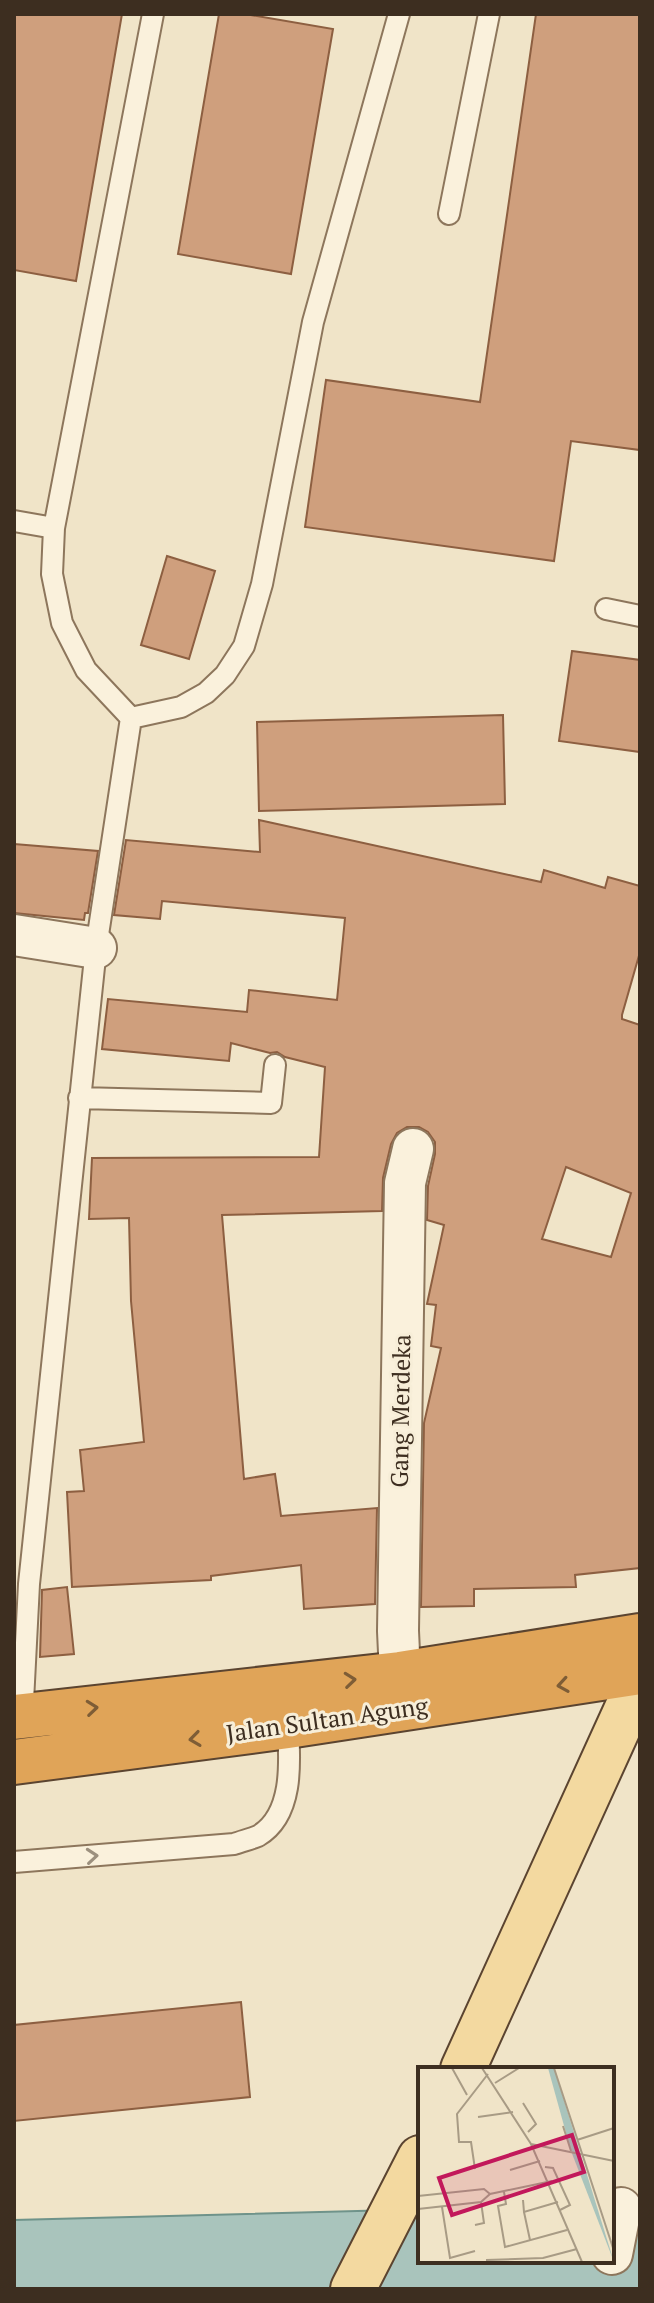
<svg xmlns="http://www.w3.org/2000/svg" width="654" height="2303" viewBox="0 0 654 2303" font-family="'PT Serif',serif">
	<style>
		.water { fill: #a9c4bc; stroke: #6f938a; stroke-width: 2 }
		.building { fill: #cf9f7d; stroke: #8d5f41; stroke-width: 2; fill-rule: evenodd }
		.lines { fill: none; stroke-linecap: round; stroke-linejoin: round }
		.lane-casing { stroke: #8d765c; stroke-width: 24 }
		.street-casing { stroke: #8d765c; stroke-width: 44 }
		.primary-casing { stroke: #5b4430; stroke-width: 48 }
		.highway-casing { stroke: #5b4430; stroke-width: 48 }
		.lane { stroke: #faf1dc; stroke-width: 20 }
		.street { stroke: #faf1dc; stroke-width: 40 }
		.primary { stroke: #f3d9a0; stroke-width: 44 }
		.highway { stroke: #e0a458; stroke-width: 44 }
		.oneway { stroke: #7e5d36 }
		.oneway2 { stroke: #9c907e }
		.labels { text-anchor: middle; stroke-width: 6; stroke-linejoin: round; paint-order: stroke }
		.street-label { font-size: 24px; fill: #3d2e20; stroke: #f7eed8 }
		.inset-road { fill: none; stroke: #a89b85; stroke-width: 2 }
		.view { fill: #c2185b; fill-opacity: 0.15; stroke: #c2185b; stroke-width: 4 }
		.inset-edge { fill: none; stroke: #3d2e20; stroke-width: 4 }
	</style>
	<rect width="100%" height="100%" fill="#f0e4c8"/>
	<path class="water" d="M640 2209V2289H14V2220L395 2210 420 2212V2261H612Z"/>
	<path class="building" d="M14 14H122L76 281 14 270Z
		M219 14H245L333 29 291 274 178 254Z
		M536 14H640V450L571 441 554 561 305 527 326 380 480 402Z
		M167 556 215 571 189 659 141 645Z
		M572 651 640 660V752L559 741Z
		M503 715 505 804 259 811 257 722Z
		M259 820 541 882 544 870 605 888 608 877 640 886V952L622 1015V1019L640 1025V1568L575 1575 576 1587 474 1589V1606L421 1607 424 1423 441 1348 431 1346 436 1305 427 1304 444 1225 427 1220 428 1186 435 1154V1142L428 1132 419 1127H407L397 1133 391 1144 383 1178 382 1211 222 1215 244 1479 275 1474 281 1516 377 1508 375 1604 304 1609 301 1565 211 1576V1580L72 1587 67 1492 84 1491 80 1450 144 1442 131 1301 129 1218 89 1219 92 1158 319 1157 325 1067 285 1057 277 1052 270 1053 231 1043 229 1061 102 1049 108 999 247 1012 249 990 337 1000 345 918 162 901 160 919 114 915 126 840 260 852ZM566 1167 631 1193 611 1257 542 1239Z
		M14 844 98 851 88 913H85L84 920 14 913Z
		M67 1587 74 1654 40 1657 42 1590Z
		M241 2002 250 2097 14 2121V2025Z"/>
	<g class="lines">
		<defs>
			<path id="lane" d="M449 214 489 14
				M14 521 54 528
				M606 609 640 616
				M131 718 181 707 206 693 225 675 244 646 262 584 313 322 399 14
				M79 1098 271 1103 275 1065
				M22 1721 29 1584 96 948 131 718 86 670 62 623 52 574 54 528 153 14
				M14 1862 234 1844C242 1841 251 1839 258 1836 294 1815 290 1761 288 1726"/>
			<path id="street" d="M14 935 96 948
				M400 1674 398 1631 405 1183 413 1149
				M612 2254 621 2208"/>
			<path id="primary" d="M463 2069 640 1680
				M353 2289 420 2158"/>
			<path id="highway" d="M14 1717 400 1674 640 1636
				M14 1762 288 1726 640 1672"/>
		</defs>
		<use href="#lane" class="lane-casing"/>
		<use href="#street" class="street-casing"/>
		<use href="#primary" class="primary-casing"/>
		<use href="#highway" class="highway-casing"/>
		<use href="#lane" class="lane"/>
		<use href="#street" class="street"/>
		<use href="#primary" class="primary"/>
		<use href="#highway" class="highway"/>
	</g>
	<defs><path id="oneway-chevron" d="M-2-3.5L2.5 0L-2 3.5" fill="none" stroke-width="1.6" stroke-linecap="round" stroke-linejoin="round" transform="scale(2)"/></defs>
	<g class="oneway">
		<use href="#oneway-chevron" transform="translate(350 1680) rotate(-6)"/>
		<use href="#oneway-chevron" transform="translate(563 1685) rotate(171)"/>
		<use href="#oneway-chevron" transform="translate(92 1708) rotate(-6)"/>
		<use href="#oneway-chevron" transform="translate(195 1739) rotate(172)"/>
	</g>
	<use class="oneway2" href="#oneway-chevron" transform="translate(92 1856) rotate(-5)"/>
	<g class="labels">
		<g class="street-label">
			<text transform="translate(401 1411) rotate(-89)" y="8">Gang Merdeka</text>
			<text transform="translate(327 1720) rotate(-8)" y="8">Jalan Sultan Agung</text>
		</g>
	</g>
	<g transform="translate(418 2067)">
		<rect width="196" height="196" fill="#f0e4c8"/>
		<path d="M130 1H136L196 195 153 84Z" fill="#a9c4bc"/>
		<path class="inset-road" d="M34 1 49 28M64 1 113 77 164 195M136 1 196 184M77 16 101 1M105 36 118 57 110 65M60 50 95 45M145 59 153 84M159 73 196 61M113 77 196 94M127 100 135 101 152 138 142 143M57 102 53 75H41L39 47 70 7M92 103 122 94M86 125 88 137 80 139 87 180 149 163M0 129 66 122 72 127M105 133 106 145 140 135M24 140 32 191 57 184M0 142 63 135 72 127 134 114M106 145 112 173M57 158 66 156 63 135M68 193 125 191 159 182"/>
		<path class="view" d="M154 68 166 105 34 148 21 111Z"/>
		<rect width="196" height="196" class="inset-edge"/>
	</g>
	<rect width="654" height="2303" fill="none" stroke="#3d2e20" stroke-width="32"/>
</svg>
